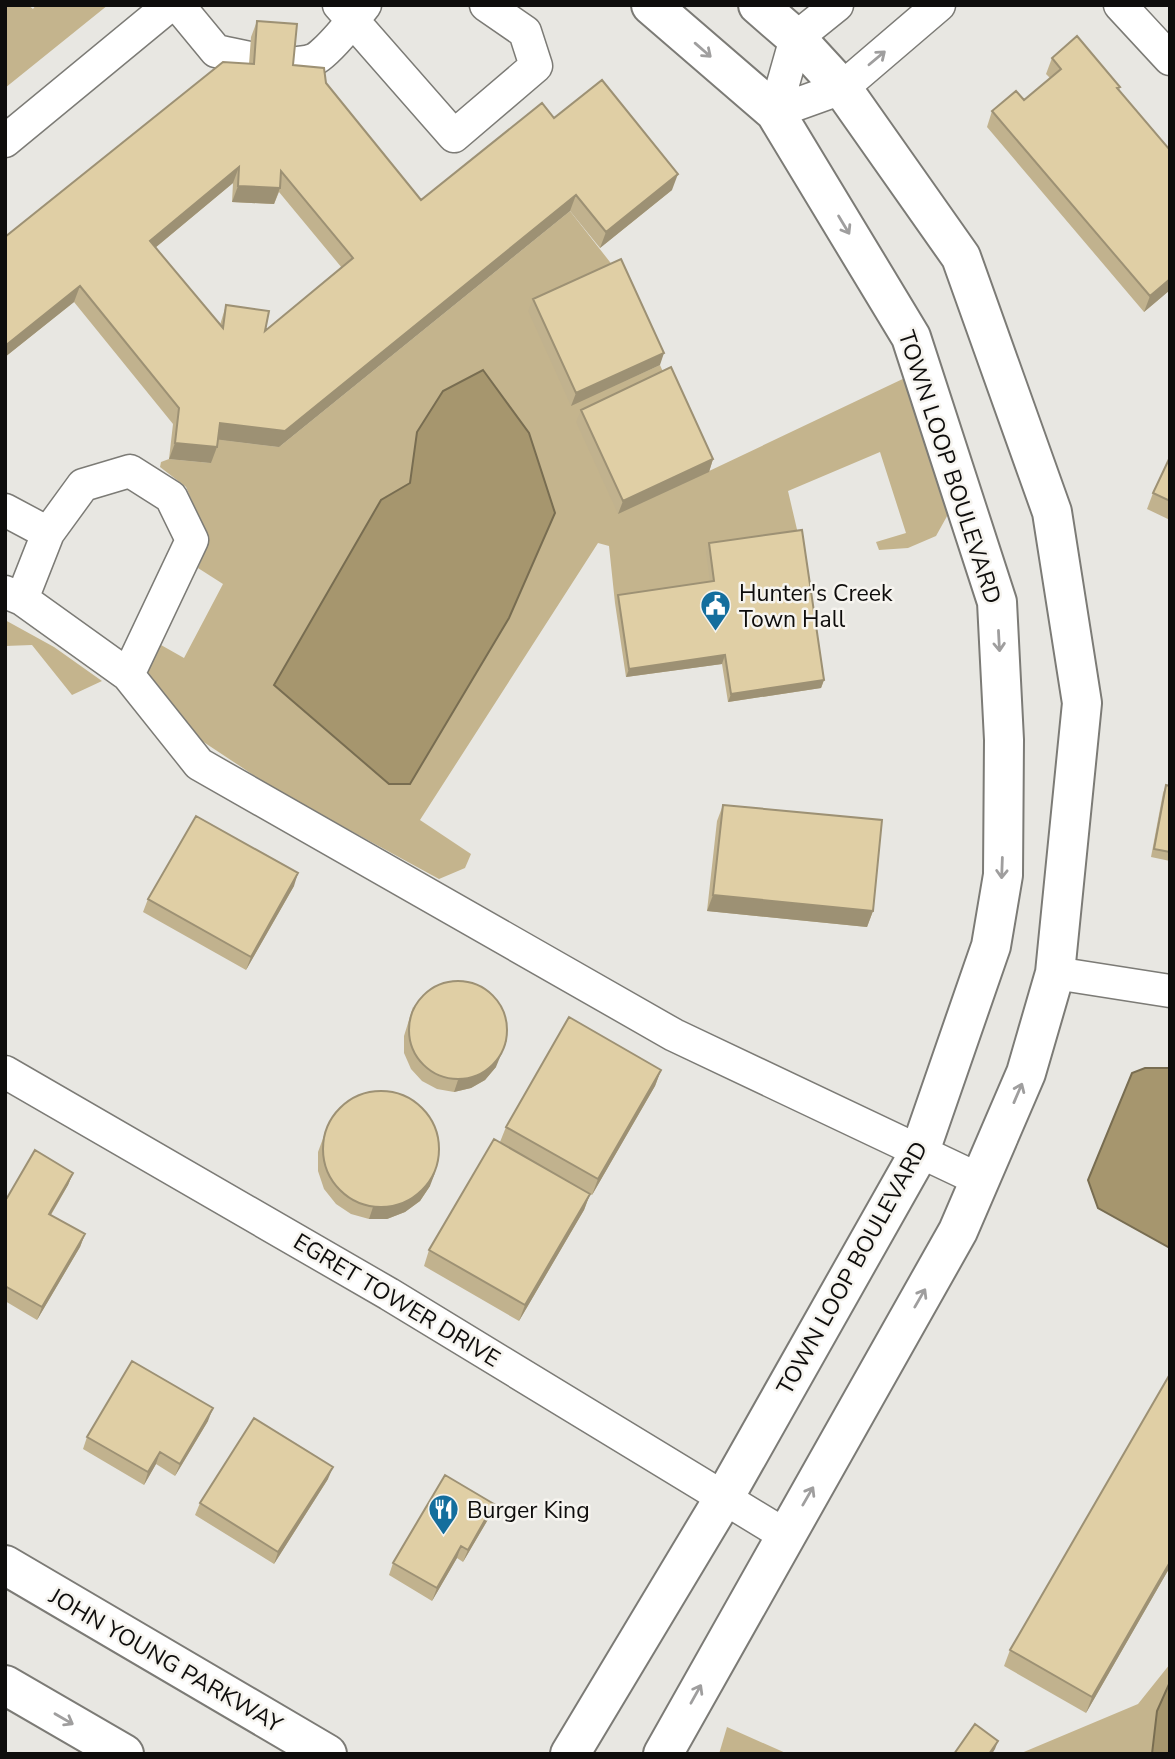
<svg xmlns="http://www.w3.org/2000/svg" width="1175" height="1759" viewBox="0 0 1175 1759" font-family="'Nunito Sans',sans-serif">
	<style>
		.green { fill: #c4b48d }
		.water { fill: #a6966e; stroke: #786d51; stroke-width: 2 }
		.lines { fill: none; stroke-linecap: round; stroke-linejoin: round }
		.minor-casing { stroke: #7c7b76; stroke-width: 35 }
		.tertiary-casing { stroke: #7c7b76; stroke-width: 42 }
		.trunk-casing { stroke: #7c7b76; stroke-width: 42 }
		.minor { stroke: #fff; stroke-width: 32 }
		.tertiary { stroke: #fff; stroke-width: 38 }
		.trunk { stroke: #fff; stroke-width: 38 }
		.wall { fill: #c1b28e; fill-rule: evenodd }
		.shaded-wall { fill: #9d9174 }
		.building { fill: #e0cfa5; stroke: #9d9174; stroke-width: 2; fill-rule: evenodd }
		.oneway { stroke: #9f9e9e }
		.labels { text-anchor: middle; stroke-width: 5; stroke-linejoin: round; paint-order: stroke }
		.street-label { font-size: 23px; fill: #0e0d0c; stroke: #f6f4ef }
		.poi-label { font-size: 23px; fill: #0e0d0c; stroke: #f6f4ef; text-anchor: start }
	</style>
	<rect width="100%" height="100%" fill="#e8e7e2"/>
	<path class="green" d="M5 5H28L33 9 36 5H108L5 88Z
		M570 211 617 271 571 405 660 365 707 472 909 376 951 509 936 536 908 548 879 550 876 542 906 533 880 452 788 491 799 538 711 590 615 603 609 546 598 543 420 820 471 854 465 868 439 879 276 790 199 739 145 670 161 645 184 658 223 584 198 568 209 542 186 487 160 467 161 462 169 459 211 463 214 439 279 447Z
		M5 620 54 647 102 681 72 695 32 645 5 646Z
		M1170 1664V1754H1019L1138 1704Z
		M727 1727 788 1754H719Z"/>
	<path class="water" d="M483 370 529 433 555 513 509 618 410 784H389L274 685 381 500 410 483 417 432 443 391Z
		M1145 1068H1170V1248L1098 1208 1088 1180 1132 1073Z
		M1170 1682V1754H1152L1157 1711Z"/>
	<g class="lines">
		<defs>
			<path id="minor" d="M178 5 216 51C242 56 288 69 313 60 325 56 356 17 365 5
				M339 5 454 136 536 66 525 32 486 5
				M1120 5 1170 59
				M775 112 842 88 939 5
				M775 112 796 38 837 5
				M5 141 170 5
				M5 510 48 533
				M5 592 22 599 128 675 199 764 674 1035 980 1180
				M22 599 48 533 83 485 130 471 171 497 192 540 128 675
				M1055 973 1170 991
				M5 1072 389 1294 785 1535"/>
			<path id="tertiary" d="M570 1754 725 1496 920 1151 991 946 1003 875 1004 740 997 602 911 337 775 112 651 5
				M663 1754 958 1231 1026 1073 1055 973 1082 703 1052 512 961 257 842 88 796 38 758 5"/>
			<path id="trunk" d="M5 1565 327 1754
				M5 1685 124 1754"/>
		</defs>
		<use href="#minor" class="minor-casing"/>
		<use href="#tertiary" class="tertiary-casing"/>
		<use href="#trunk" class="trunk-casing"/>
		<use href="#minor" class="minor"/>
		<use href="#tertiary" class="tertiary"/>
		<use href="#trunk" class="trunk"/>
	</g>
	<path class="wall" d="M257 21 293 65 326 83 421 200 554 118 672 190 600 248 570 211 279 447 218 440 211 463 169 459 173 424 74 302 5 357 249 64 251 37ZM233 183 232 202 274 204 279 192 342 268 265 331 226 305 220 325 155 248Z
		M1052 58 1120 87 1119 90 1170 290 1144 312 987 127 992 111 1024 100 1050 78 1046 74Z
		M533 299 660 365 571 406 528 311Z
		M581 410 713 459 709 472 618 514 576 422Z
		M1170 457V520L1147 509 1153 493Z
		M709 543 824 680 821 688 728 702 722 664 626 677 615 603 618 595 710 582 706 552Z
		M1166 785 1170 786V861L1151 857 1163 793Z
		M723 805 873 911 867 927 707 911 717 821Z
		M294 886 246 970 143 912 148 899Z
		M413 1007 496 1067 485 1080 471 1088 454 1092 437 1089 422 1081 411 1069 404 1053V1036Z
		M661 1070 655 1086 592 1195 590 1194 584 1210 519 1321 424 1266 429 1250 500 1142 506 1127Z
		M329 1122 430 1186 420 1201 405 1212 387 1219H369L351 1214 336 1204 324 1189 318 1171V1152Z
		M73 1173 68 1185 51 1215 85 1234 80 1247 37 1320 5 1301V1197L7 1198Z
		M1170 1374V1567L1086 1713 1004 1666 1010 1650Z
		M208 1421 175 1476 156 1464 144 1485 83 1449 87 1437Z
		M328 1479 274 1564 195 1515 200 1503Z
		M490 1516 463 1562 457 1558 432 1601 389 1575 393 1563Z"/>
	<path class="shaded-wall" d="M239 167 233 183 144 257 150 241Z
		M678 174 672 190 600 248 606 232Z
		M238 186 280 188 274 204 232 202Z
		M576 195 570 211 279 447 214 439 220 423Z
		M1170 279V290L1144 312 1150 296Z
		M80 286 74 302 5 357V346Z
		M664 353 660 365 571 406 576 393Z
		M175 443 217 447 211 463 169 459Z
		M713 459 709 472 618 514 623 501Z
		M725 655 722 664 626 677 629 669Z
		M824 680 821 688 728 702 731 694Z
		M298 873 294 886 246 970 251 957Z
		M713 895 873 911 867 927 707 911Z
		M507 1040 496 1067 485 1080 471 1088 454 1092 458 1080Z
		M661 1070 655 1086 592 1195 598 1179Z
		M73 1173 68 1185 44 1226 49 1214Z
		M435 1173 430 1186 420 1201 405 1212 387 1219H369L373 1207Z
		M590 1194 584 1210 519 1321 525 1305Z
		M85 1234 80 1247 37 1320 42 1307Z
		M213 1408 208 1421 175 1476 180 1464Z
		M160 1452 156 1464 144 1485 148 1472Z
		M333 1467 328 1479 274 1564 278 1552Z
		M494 1504 490 1516 463 1562 468 1550Z
		M461 1546 457 1558 432 1601 437 1588Z
		M1170 1562V1567L1086 1713 1092 1697Z
		M998 1741 995 1749 992 1754H989Z"/>
	<path class="building" d="M257 21 297 24 293 65 324 68 326 83 421 200 542 103 554 118 602 80 678 174 606 232 576 195 285 431 220 423 217 447 175 443 179 408 80 286 5 346V237L223 62 254 64ZM239 167 238 186 280 188 281 171 353 258 265 331 269 311 226 305 223 328 150 241Z
		M1077 36 1120 87 1117 88 1170 150V279L1150 296 992 111 1016 91 1024 100 1061 69 1052 58Z
		M621 259 664 353 576 393 533 299Z
		M671 367 713 459 623 501 581 410Z
		M1170 457V501L1153 493Z
		M802 530 824 680 731 694 725 655 629 669 618 595 714 581 709 543Z
		M1166 785 1170 786V852L1154 849Z
		M723 805 882 820 873 911 713 895Z
		M196 816 298 873 251 957 148 899Z
		M409 1030a49 49 0 1 1 98 0a49 49 0 1 1-98 0Z
		M569 1017 661 1070 598 1179 506 1127Z
		M323 1149a58 58 0 1 1 116 0a58 58 0 1 1-116 0Z
		M494 1139 590 1194 525 1305 429 1250Z
		M35 1150 73 1173 49 1214 85 1234 42 1307 5 1286V1197L7 1198Z
		M132 1361 213 1408 180 1464 160 1452 148 1472 87 1437Z
		M1170 1374V1562L1092 1697 1010 1650Z
		M254 1418 333 1467 278 1552 200 1503Z
		M445 1475 494 1504 468 1550 461 1546 437 1588 393 1563Z
		M975 1724 998 1741 989 1754H954Z"/>
	<defs><path id="oneway-shaft" d="M-6 0H5M1.5-3L5.5 0L1.5 3" fill="none" stroke-width="1.6" stroke-linecap="round" stroke-linejoin="round" transform="scale(1.75)"/></defs>
	<g class="oneway">
		<use href="#oneway-shaft" transform="translate(703 50) rotate(41)"/>
		<use href="#oneway-shaft" transform="translate(877 58) rotate(-40)"/>
		<use href="#oneway-shaft" transform="translate(844 225) rotate(59)"/>
		<use href="#oneway-shaft" transform="translate(999 641) rotate(87)"/>
		<use href="#oneway-shaft" transform="translate(1002 868) rotate(92)"/>
		<use href="#oneway-shaft" transform="translate(1018 1093) rotate(-67)"/>
		<use href="#oneway-shaft" transform="translate(920 1298) rotate(-60)"/>
		<use href="#oneway-shaft" transform="translate(808 1496) rotate(-60)"/>
		<use href="#oneway-shaft" transform="translate(696 1694) rotate(-61)"/>
		<use href="#oneway-shaft" transform="translate(64 1719) rotate(30)"/>
	</g>
	<defs>
		<symbol id="civic-pin" viewBox="-11 -11 22 30"><path d="M0 17L-7.5 6A9.5 9.5 0 1 1 7.5 6Z" fill="#146e9d" stroke="#f6f4ef"/><path d="M-.6-6.5H3V-4.5H.6V-3L4-1V1h2V6H-6V1h2V-1L-.6-3ZM-1.2 2.5V6h2.4V2.5Z" fill="#fff"/></symbol>
		<symbol id="restaurant-pin" viewBox="-11 -11 22 30"><path d="M0 17L-7.5 6A9.5 9.5 0 1 1 7.5 6Z" fill="#146e9d" stroke="#f6f4ef"/><path d="M-5-6h1v4h1v-4h1v4h1v-4h1v5L-1.5 .5V6h-2V.5L-5-1ZM5-6V6H3V1.5H1.5Q1.5-4 5-6Z" fill="#fff"/></symbol>
	</defs>
	<g fill-rule="evenodd">
		<use href="#civic-pin" x="698" y="588" width="35" height="47"/>
		<use href="#restaurant-pin" x="426" y="1492" width="35" height="47"/>
	</g>
	<g class="labels">
		<g class="street-label">
			<text transform="translate(950 467) rotate(72)" y="8">TOWN LOOP BOULEVARD</text>
			<text transform="translate(852 1268) rotate(-61)" y="8">TOWN LOOP BOULEVARD</text>
			<text transform="translate(397 1300) rotate(31)" y="8">EGRET TOWER DRIVE</text>
			<text transform="translate(166 1660) rotate(30)" y="8">JOHN YOUNG PARKWAY</text>
		</g>
		<g class="poi-label">
			<text x="739" y="601">Hunter's Creek<tspan x="739" dy="26">Town Hall</tspan></text>
			<text x="467" y="1518">Burger King</text>
		</g>
	</g>
	<rect width="1175" height="1759" fill="none" stroke="#0e0d0c" stroke-width="14"/>
</svg>
